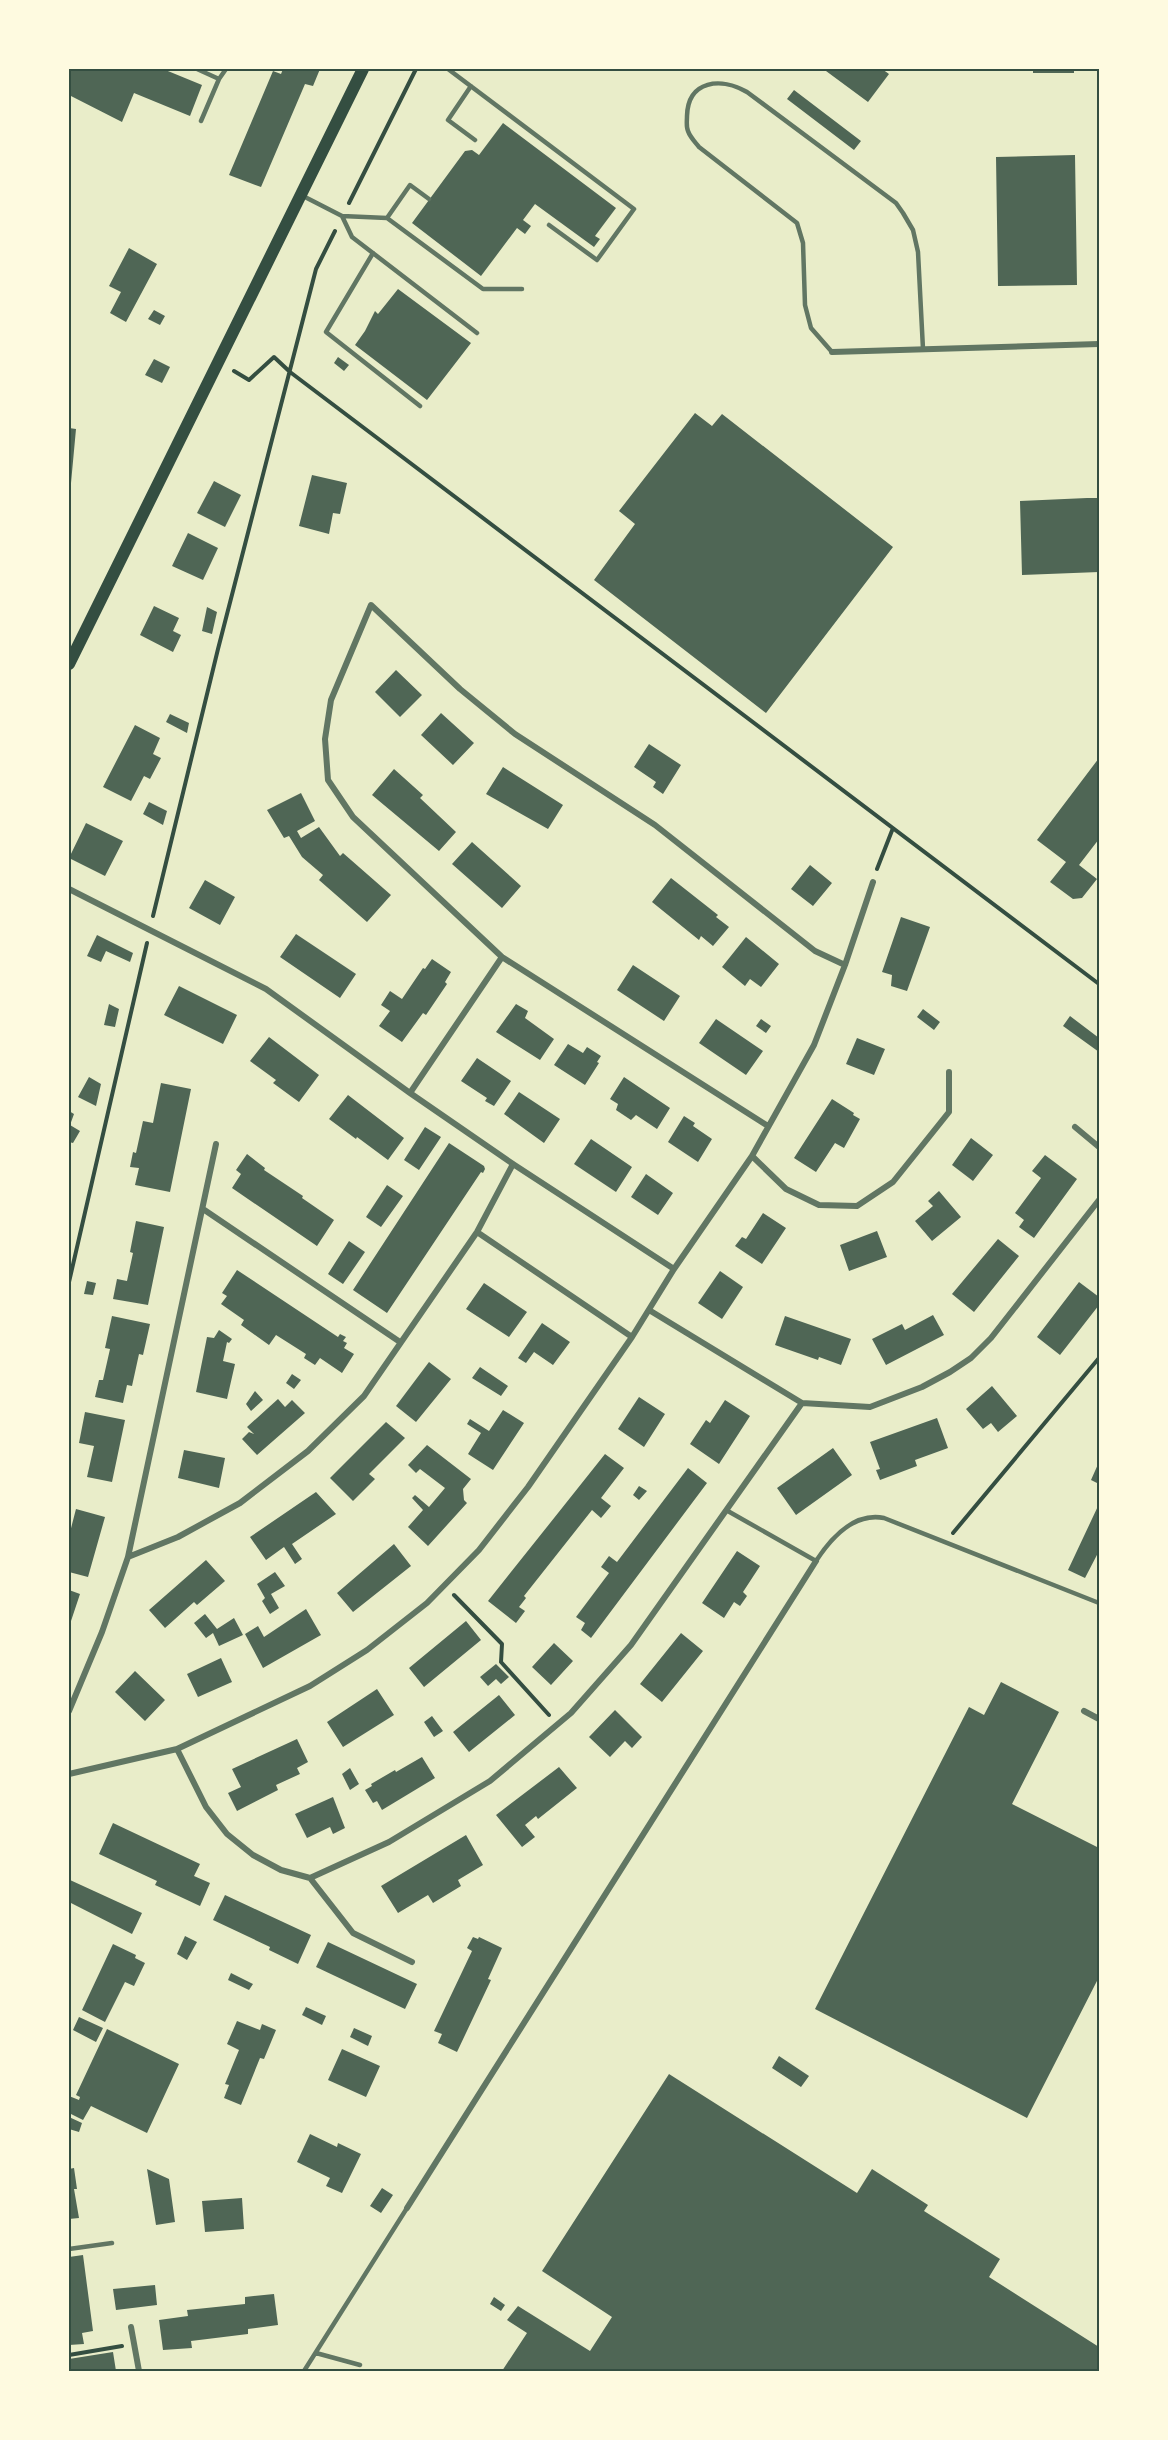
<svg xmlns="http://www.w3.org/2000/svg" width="1168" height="2440" viewBox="0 0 1168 2440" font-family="Barlow,sans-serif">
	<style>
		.building { fill: #4f6655 }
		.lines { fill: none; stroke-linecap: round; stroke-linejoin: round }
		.path { stroke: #344e41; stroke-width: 4 }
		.service { stroke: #617663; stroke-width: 4.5 }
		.minor { stroke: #617663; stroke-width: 6 }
		.secondary { stroke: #344e41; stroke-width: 12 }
		.neatline { fill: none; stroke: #344e41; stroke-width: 2 }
	</style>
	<rect width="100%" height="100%" fill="#e9edc9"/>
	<path class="building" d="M69 69H163L202 85 190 116 134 93 122 122 69 95Z
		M283 69H320L313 86 305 84 261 187 229 175 273 71 281 74Z
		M827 69H882L889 74 868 102 826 71Z
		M1033 69H1074V73H1033Z
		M794 90 861 141 854 150 787 99Z
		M503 123 616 208 595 236 600 239 594 247 535 204 523 220 531 226 525 234 517 228 481 276 412 223 465 151 472 150 479 155Z
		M1075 155 1077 285 998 286 996 157Z
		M129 248 157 264 126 322 110 313 121 292 109 286Z
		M398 289 471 343 427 400 355 345 365 331 375 311 378 314Z
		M154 310 165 316 160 325 148 319Z
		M338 357 349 365 344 371 334 363Z
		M154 359 170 367 162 383 145 375Z
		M695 413 712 426 722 414 893 547 766 713 594 580 635 524 619 511Z
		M69 428 76 429 71 483H69Z
		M312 475 347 483 340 514 333 513 329 534 299 526Z
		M214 481 241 495 225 527 197 513Z
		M1087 498H1099V572L1022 575 1020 501Z
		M188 533 218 548 203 580 172 566Z
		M154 606 179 618 173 631 181 635 173 652 140 635Z
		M207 607 217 612 212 634 202 631Z
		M396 670 422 695 400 717 375 692Z
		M441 713 474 743 453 765 421 735Z
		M170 714 189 723 187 733 166 722Z
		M135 725 160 738 153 754 161 758 150 779 144 776 131 801 103 787Z
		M649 744 681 765 663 794 653 787 656 782 634 767Z
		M1099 758V839L1079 865 1097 879 1082 898 1073 899 1050 882 1066 862 1037 840Z
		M503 767 563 805 548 829 486 794Z
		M394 769 423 795 420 798 456 832 439 851 372 795Z
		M301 793 315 821 297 831 301 838 319 827 340 856 343 853 391 895 367 922 319 880 323 875 302 857 289 836 284 838 267 810Z
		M149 802 167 811 163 825 143 814Z
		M86 823 123 841 105 876 69 858Z
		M472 842 521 886 502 908 452 864Z
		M810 865 832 883 813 906 791 889Z
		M671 878 718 915 716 917 729 927 713 946 701 936 699 940 652 902Z
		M205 880 235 897 220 925 189 908Z
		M901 917 930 927 907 991 891 986 892 975 882 972Z
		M296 934 356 974 340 998 280 957Z
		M97 935 133 953 130 962 106 951 101 962 87 956Z
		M746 937 779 964 761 987 750 979 745 986 722 967Z
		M432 959 451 972 445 982 447 984 426 1015 423 1013 402 1042 379 1026 390 1011 381 1005 390 991 402 999 423 968 425 969Z
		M633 965 680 996 664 1021 617 990Z
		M179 986 237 1015 223 1044 164 1015Z
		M109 1004 119 1009 115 1027 104 1025Z
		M516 1004 528 1011 525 1018 554 1039 540 1060 496 1032Z
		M923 1009 940 1022 934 1030 917 1017Z
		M1070 1016 1099 1038V1052L1063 1026Z
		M716 1019 763 1051 746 1075 699 1043Z
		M761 1019 771 1026 766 1033 756 1026Z
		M269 1037 319 1075 299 1102 273 1083 276 1080 250 1061Z
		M857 1038 885 1049 874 1075 846 1064Z
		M568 1044 583 1053 587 1047 601 1056 597 1062 599 1063 585 1085 554 1065Z
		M477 1058 511 1081 494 1106 485 1101 487 1098 461 1081Z
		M89 1077 101 1084 96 1106 78 1097Z
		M624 1077 670 1108 657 1129 636 1115 631 1120 616 1110 618 1104 610 1099Z
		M161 1083 191 1089 170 1192 135 1185 139 1168 130 1167 133 1152 136 1153 143 1121 153 1123Z
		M519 1092 560 1119 544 1143 504 1114Z
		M348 1095 404 1138 388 1160 357 1137 356 1139 329 1119Z
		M832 1099 854 1113 853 1115 860 1119 844 1148 835 1143 816 1172 794 1158Z
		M69 1111 74 1114 70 1125 80 1131 73 1143 69 1142Z
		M684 1116 695 1123 693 1126 712 1139 698 1162 668 1142Z
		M425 1127 441 1137 419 1170 404 1160Z
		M971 1138 993 1155 973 1181 952 1165Z
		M591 1139 632 1167 616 1192 574 1164Z
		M449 1143 484 1166 485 1169 483 1173 481 1172 387 1313 353 1290Z
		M247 1154 265 1168 264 1170 303 1196 302 1198 334 1220 317 1246 232 1188 241 1174 236 1170Z
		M1045 1155 1077 1179 1034 1238 1019 1227 1024 1220 1015 1213 1041 1178 1032 1171Z
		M646 1174 673 1193 658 1215 631 1197Z
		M387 1185 403 1196 381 1227 366 1217Z
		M939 1191 961 1217 932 1241 915 1221 933 1206 928 1201Z
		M763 1213 786 1228 762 1264 735 1246 742 1237 746 1239Z
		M136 1221 164 1227 148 1305 113 1299 117 1279 127 1281 133 1253 130 1252Z
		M877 1231 887 1257 849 1271 840 1245Z
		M998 1239 1019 1256 974 1312 952 1294Z
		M349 1241 365 1252 343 1284 328 1274Z
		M237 1270 338 1337 340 1334 346 1337 343 1341 347 1343 344 1348 354 1354 342 1373 320 1358 315 1365 304 1358 306 1354 276 1335 269 1345 241 1325 244 1320 221 1304 227 1296 222 1293Z
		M720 1271 743 1287 722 1319 698 1303Z
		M87 1281 96 1283 93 1295 84 1294Z
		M1079 1282 1099 1297V1305L1060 1355 1037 1337Z
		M484 1283 527 1312 509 1337 466 1309Z
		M933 1315 944 1335 886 1365 872 1339 902 1324 905 1330Z
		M112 1316 150 1324 143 1355 139 1354 132 1386 127 1385 123 1403 95 1397 99 1380H103L110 1349 105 1348Z
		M785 1316 851 1339 841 1365 819 1357 818 1360 775 1345Z
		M542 1323 570 1342 553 1365 534 1352 526 1363 518 1358Z
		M219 1330 232 1339 229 1343 227 1342 223 1361 235 1364 227 1399 196 1392 207 1337 214 1338Z
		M429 1362 451 1379 416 1422 396 1406Z
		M480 1367 508 1386 501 1396 472 1378Z
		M292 1374 301 1380 294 1389 286 1383Z
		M992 1386 1017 1416 998 1432 991 1423 983 1429 966 1409Z
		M255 1391 263 1400 251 1411 246 1404Z
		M639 1397 665 1414 644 1447 618 1429Z
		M278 1399 285 1407 292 1400 305 1413 257 1455 242 1439 249 1432 254 1434 247 1427Z
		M725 1400 750 1416 719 1464 690 1444 706 1420 710 1423Z
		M503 1410 524 1423 493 1470 468 1454 481 1433 467 1424 470 1419 489 1431Z
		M85 1412 125 1420 112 1482 87 1477 94 1446 79 1443Z
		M937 1418 948 1448 915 1460 917 1466 880 1480 876 1470 880 1469 870 1442Z
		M386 1422 405 1438 369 1474 375 1479 353 1501 330 1478Z
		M427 1445 471 1479 463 1489 464 1500 467 1503 428 1546 408 1527 423 1510 412 1498 415 1495 429 1507 445 1488 420 1469 416 1473 408 1465Z
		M833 1448 852 1475 796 1515 777 1488Z
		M184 1450 225 1458 219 1488 178 1478Z
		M605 1454 624 1468 601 1498 611 1506 601 1518 592 1510 524 1596 526 1598 519 1607 525 1611 516 1623 488 1601Z
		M1099 1462V1484L1091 1480Z
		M688 1468 707 1483 591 1638 581 1630 585 1623 576 1617 609 1573 601 1567 609 1556 617 1562Z
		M639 1486 647 1491 639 1500 633 1495Z
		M316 1492 336 1514 292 1544 302 1559 295 1564 284 1547 266 1560 250 1537Z
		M1099 1504V1551L1085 1578 1068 1570Z
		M76 1509 105 1517 88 1577 69 1572V1536Z
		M394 1544 411 1566 353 1612 337 1593Z
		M737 1551 760 1566 743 1592 747 1596 740 1606 734 1602 724 1618 702 1603Z
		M206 1560 225 1581 197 1605 194 1602 165 1628 149 1610Z
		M275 1572 285 1586 271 1594 279 1608 270 1614 262 1601 265 1598 257 1584Z
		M69 1590 80 1594 69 1627Z
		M306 1609 321 1635 263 1668 245 1634 258 1626 264 1637Z
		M205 1614 217 1629 234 1618 243 1635 219 1646 213 1633 206 1638 194 1623Z
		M466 1621 481 1640 424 1687 409 1668Z
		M681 1633 703 1651 662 1702 640 1684Z
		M554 1643 573 1661 551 1685 532 1667Z
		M221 1658 232 1682 198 1697 187 1674Z
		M496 1664 509 1677 501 1684 496 1679 488 1686 480 1677Z
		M135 1671 165 1700 145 1721 115 1692Z
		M1001 1682 1059 1712 1012 1804 1099 1848V1977L1027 2118 815 2009 969 1707 984 1715Z
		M377 1689 394 1715 343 1747 327 1722Z
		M499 1695 515 1715 469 1752 453 1732Z
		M615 1710 642 1737 632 1748 625 1741 610 1757 589 1737Z
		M432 1716 443 1731 434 1737 424 1722Z
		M297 1739 308 1762 297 1768 300 1774 276 1785 278 1790 237 1811 228 1793 241 1787 232 1769Z
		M422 1757 435 1778 382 1810 377 1801 373 1803 365 1790 372 1786 371 1784 395 1770 396 1772Z
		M559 1767 577 1788 538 1819 536 1816 525 1825 535 1837 522 1847 496 1815Z
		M350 1768 359 1784 350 1790 342 1774Z
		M333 1797 345 1828 333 1834 330 1827 307 1838 295 1814Z
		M113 1823 200 1864 194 1876 210 1883 200 1906 155 1885 157 1881 99 1854Z
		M466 1835 483 1865 458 1880 461 1886 433 1903 428 1895 398 1913 381 1886Z
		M70 1880 142 1913 132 1934 69 1902Z
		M225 1895 311 1935 298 1964 269 1950 270 1947 213 1920Z
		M185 1936 197 1942 187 1960 177 1954Z
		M473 1937 478 1939 479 1937 502 1948 488 1979 491 1980 457 2052 438 2043 442 2034 434 2031 472 1951 467 1948Z
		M328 1942 417 1984 405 2009 316 1967Z
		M113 1944 136 1955 135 1958 145 1963 134 1986 125 1982 105 2022 82 2010Z
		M231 1973 253 1984 249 1990 228 1980Z
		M306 2007 326 2016 322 2025 302 2015Z
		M79 2017 103 2028 96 2042 73 2030Z
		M237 2021 260 2030 262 2024 276 2030 264 2059 260 2058 241 2105 224 2098 229 2085 225 2084 239 2050 227 2044Z
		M354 2028 372 2036 368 2046 350 2037Z
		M107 2029 179 2064 147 2133 91 2106 83 2120 69 2113V2096L79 2100 80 2097 76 2095Z
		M342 2049 380 2066 366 2097 328 2080Z
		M779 2056 809 2076 801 2087 772 2068Z
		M669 2074 857 2193 872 2169 928 2205 924 2211 1000 2259 989 2277 1099 2347V2371H502L527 2333 507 2320 518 2306 590 2351 612 2317 542 2271Z
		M69 2117 82 2123 79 2132 69 2129Z
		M310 2134 337 2147 338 2143 361 2154 342 2193 326 2186 330 2178 297 2162Z
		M74 2168 77 2189H74L79 2218 69 2219V2169Z
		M147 2169 169 2179 175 2222 156 2225Z
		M382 2188 393 2195 381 2213 370 2206Z
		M242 2198 244 2229 205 2232 202 2201Z
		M83 2255 93 2331 82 2333 84 2344 69 2345V2257Z
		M155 2285 157 2305 116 2310 113 2289Z
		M274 2294 278 2325 248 2329V2334L191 2341 192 2348 163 2350 159 2320 188 2316 187 2310 245 2304V2297Z
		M494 2297 505 2305 501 2311 490 2304Z
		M113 2352 116 2371H69V2359Z"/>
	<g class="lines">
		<path class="path" d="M349 203 416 69
			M234 371 249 380 274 357 290 372 1099 984
			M877 869 893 828
			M153 916 218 649 316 269 335 231
			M69 1282 147 943
			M953 1533 1099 1358
			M454 1595 502 1644 501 1662 549 1715
			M69 2355 122 2346"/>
		<path class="service" d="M197 69 219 79
			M448 69 634 209 597 260 549 225
			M471 86 448 120 475 140
			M201 121 219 79 226 69
			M303 196 342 216 387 218 483 289H522
			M342 216 352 237 477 333
			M387 218 410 185 429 199
			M373 253 326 332 420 406
			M832 352 811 328 805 305 803 243 797 223 699 147C695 142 690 137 688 131 686 127 687 121 687 116 688 80 721 77 747 92L896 203 903 213 913 230 918 252 923 349
			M726 1510 816 1561C831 1538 854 1512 884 1518L1099 1603
			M69 2249 112 2243
			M316 2353 360 2365
			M304 2371 407 2208"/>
		<path class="minor" d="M832 352 1099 344
			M69 889 266 989 410 1093 513 1164 674 1269
			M410 1093 502 957
			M768 1126 502 957 353 817 328 780 325 739 331 700 371 605 460 689 515 734 655 825 815 951 845 965
			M1075 1127 1099 1147
			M752 1156 786 1189 819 1205 857 1206 893 1182 949 1112V1072
			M203 1209 400 1342
			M477 1232 632 1337
			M649 1310 802 1403 870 1407 922 1387 950 1372 971 1358 991 1338 1099 1200
			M128 1557 178 1537 240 1503 308 1451 364 1396 477 1232 513 1164
			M69 1711 102 1632 128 1557 216 1144
			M1084 1711 1099 1719
			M177 1749 206 1807 227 1834 253 1855 281 1870 310 1878 353 1933 412 1962
			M69 1774 177 1749 310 1686 367 1650 427 1603 479 1550 528 1487 632 1337 674 1269 752 1156 814 1045 845 965 873 882
			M310 1878 389 1842 490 1781 571 1713 631 1645 802 1403
			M407 2208 816 1561
			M131 2327 139 2371"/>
		<path class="secondary" d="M69 664 363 69"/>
	</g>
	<rect width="1168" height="2440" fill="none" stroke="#fefae0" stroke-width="141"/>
	<rect x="70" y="70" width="1028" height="2300" class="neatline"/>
</svg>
